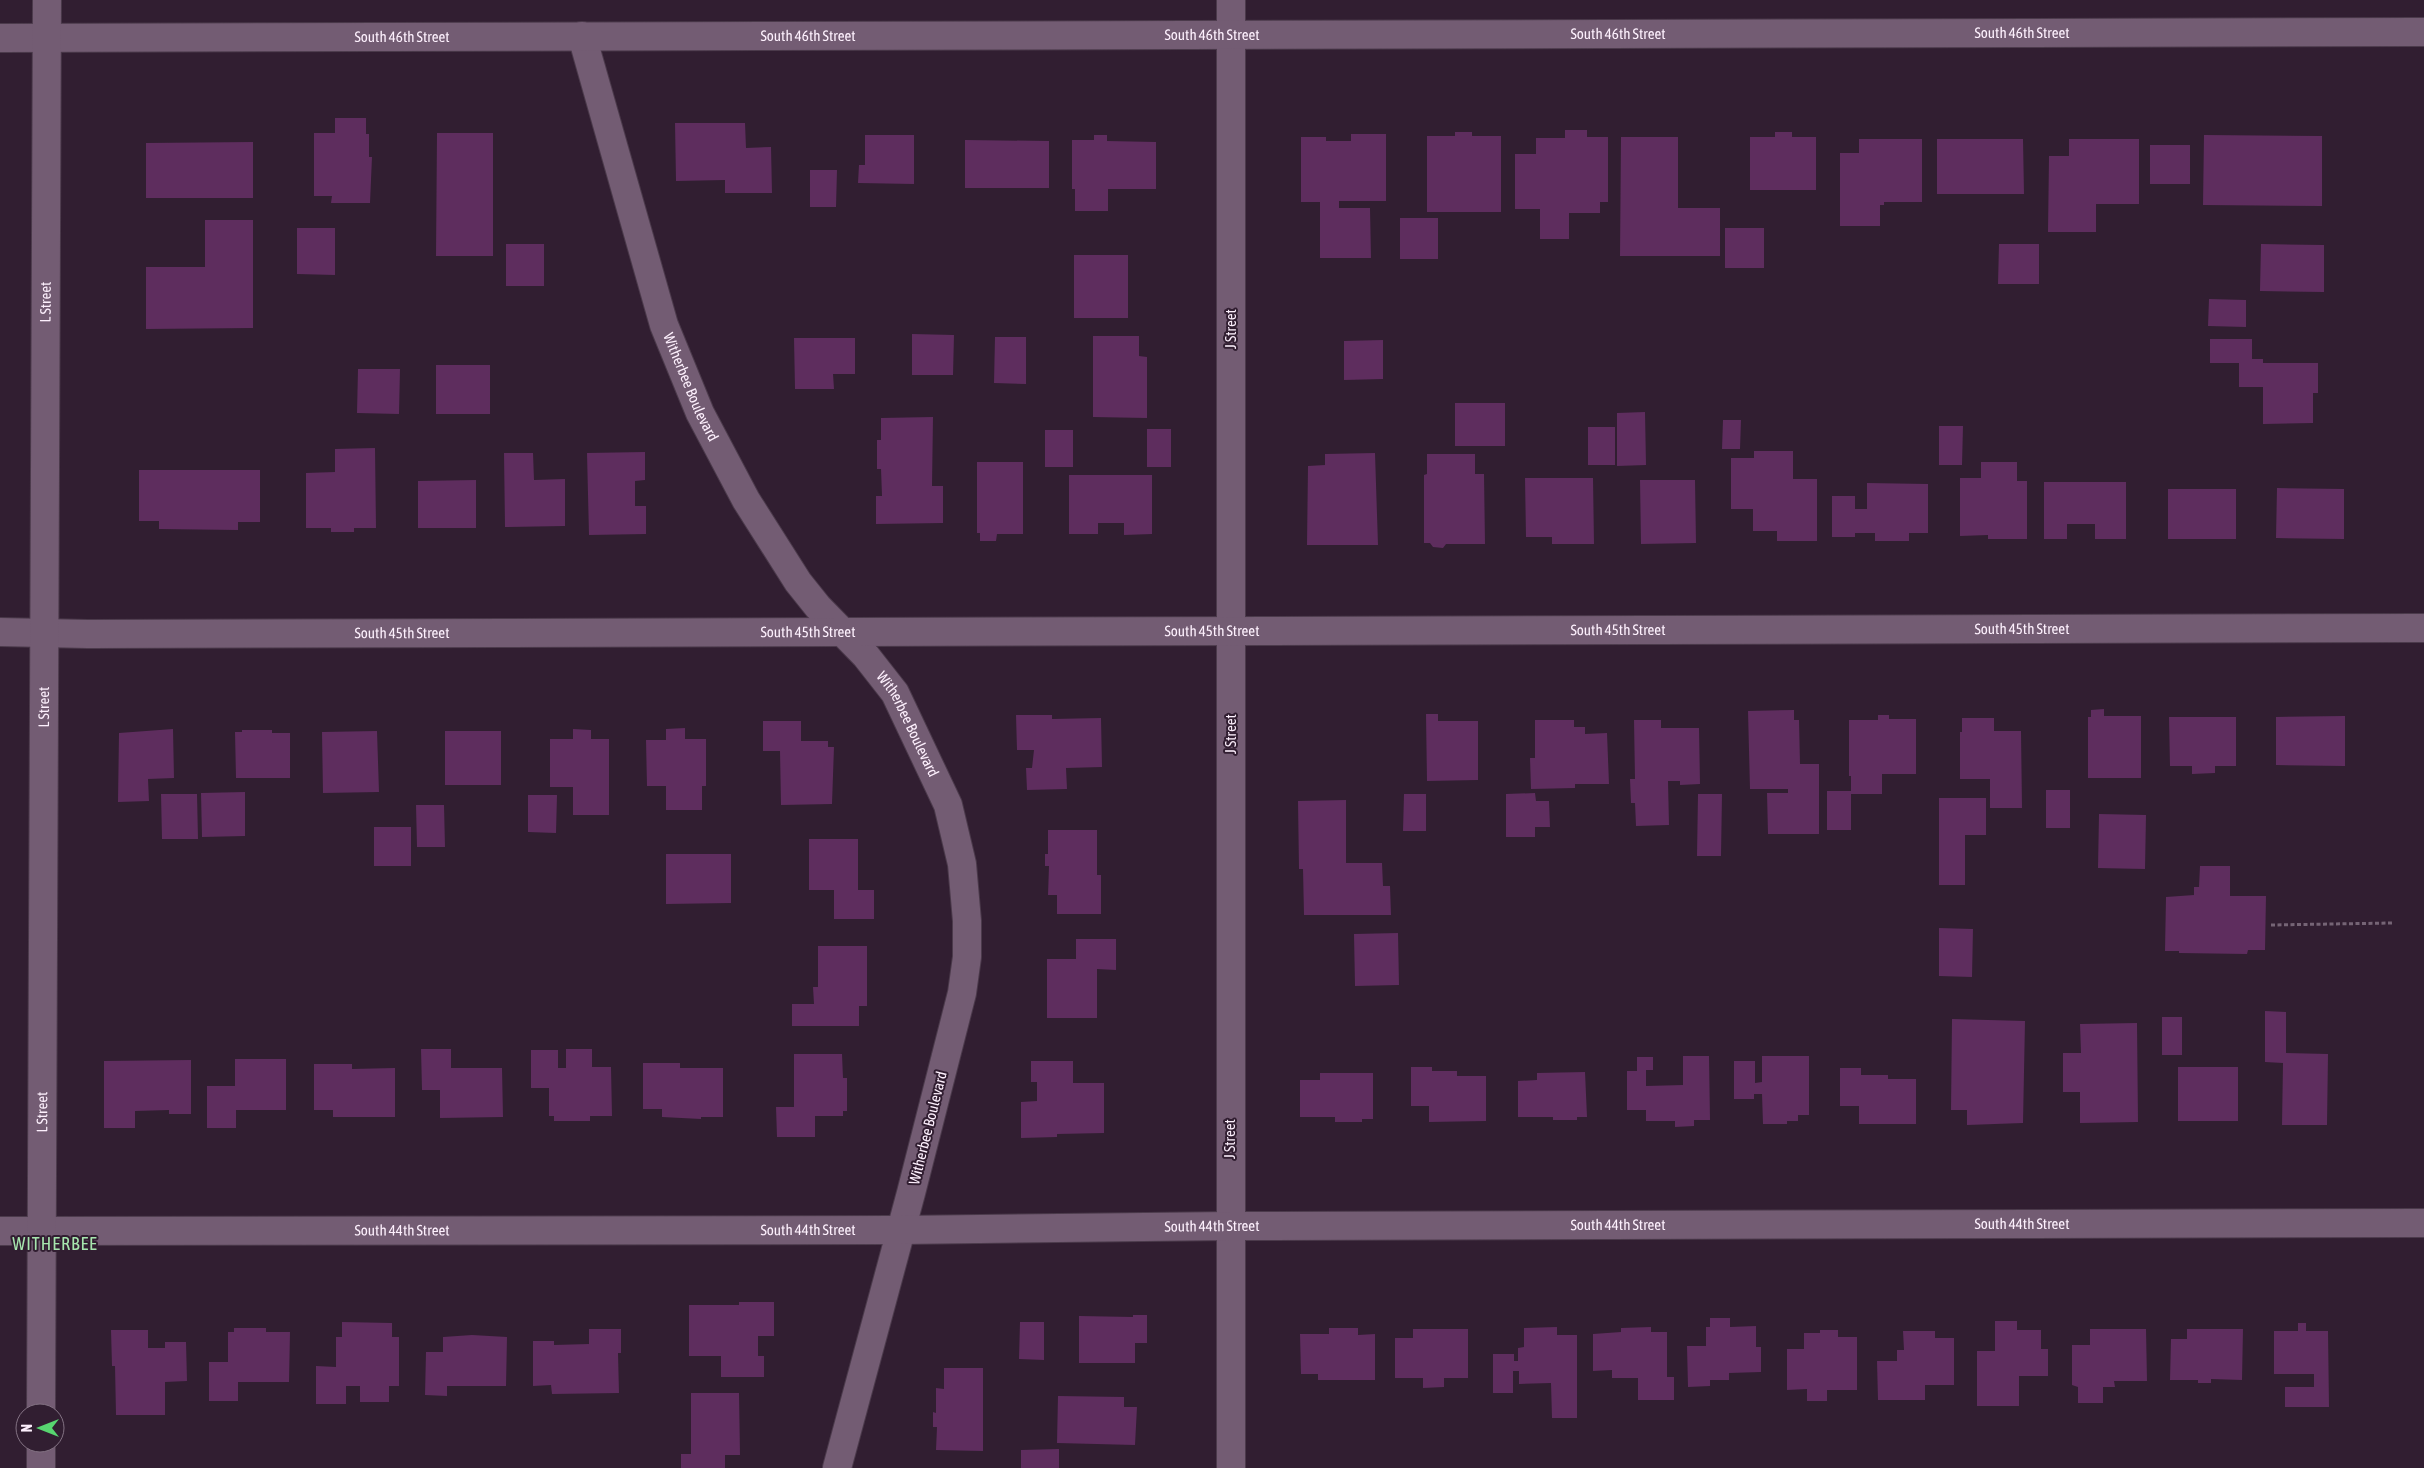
<svg xmlns="http://www.w3.org/2000/svg" width="2424" height="1468" viewBox="0 0 2424 1468" font-family="'Asap Condensed',sans-serif">
	<style>
		.building { fill: #5e2d5e }
		.lines { fill: none; stroke-linecap: round; stroke-linejoin: round }
		.minor-casing { stroke: #4b3a4b; stroke-width: 30 }
		.path { stroke: #756475; stroke-width: 3; stroke-dasharray: 4 2.5; stroke-linecap: butt }
		.minor { stroke: #735c73; stroke-width: 28 }
		.labels { text-anchor: middle; stroke-width: 4; stroke-linejoin: round; paint-order: stroke }
		.street-label { font-size: 15px; fill: #fdf0fd; stroke: #311e31 }
		.quarter-label { font-size: 18px; letter-spacing: 1px; fill: #a7e6ae; stroke: #311e31 }
	</style>
	<rect width="100%" height="100%" fill="#311e31"/>
	<path class="building" d="M335 118H366V134H369V157H372L370 203H331L332 196H314V133H335Z
		M675 123H745L746 148 771 147 772 193H725V180L676 181Z
		M1565 130H1587V137H1608V202H1600V213H1569V239H1540V209H1515V154H1536V138H1565Z
		M1455 132H1472V136H1501V212H1427V136H1455Z
		M1775 132H1792V137H1816V190H1750V137H1775Z
		M437 133H493V256H436Z
		M1351 134H1386V201H1339V208H1370L1371 258H1320V202H1301V137H1326V141H1351Z
		M865 135H914V184L858 183 859 165H865Z
		M1094 135H1107V141L1156 142V189H1108V211H1075V189H1072V140H1094Z
		M2204 135 2322 136V206L2203 205Z
		M1621 137H1678V208H1720V256H1620Z
		M1859 139H1922V202H1884V205H1880V226H1840V153H1859Z
		M1937 139H2023L2024 194H1937Z
		M2069 139H2139V204H2096V232H2048L2049 156H2069Z
		M965 140 1049 141V188H965Z
		M253 142V198H146V143Z
		M2150 145H2190V184H2150Z
		M810 170H837L836 207H810Z
		M1400 218H1438V259H1400Z
		M205 220H253V328L146 329V267H205Z
		M297 228H335V275L297 274Z
		M1725 228H1764V268H1725Z
		M506 244H544V286H506Z
		M1999 244H2039V284H1998Z
		M2261 244 2324 245V292L2260 291Z
		M1074 255H1128V318H1074Z
		M2209 299 2246 300V327L2208 326Z
		M912 334 954 335 953 375H912Z
		M1093 336H1139V356L1147 357V418L1093 417Z
		M995 337H1026V384L994 383Z
		M794 338H855V374H833L834 389H795Z
		M2210 339H2252V359H2263V363H2318V393H2313V423L2263 424V387H2239V363H2210Z
		M1383 340V379L1344 380V341Z
		M436 365H490V414H436Z
		M358 369H400L399 414 357 413Z
		M1455 403H1505V446H1455Z
		M1645 412 1646 465 1617 466V413Z
		M933 417 932 486H943V523L876 524V496H882L881 469H877V440H881V418Z
		M1723 420H1741L1740 449H1722Z
		M1939 426H1963L1962 465H1939Z
		M1588 427H1615V465H1588Z
		M1147 429H1171V467H1147Z
		M1045 430H1073V467H1045Z
		M375 448 376 528H354V532H331V528H306V473L335 472V449Z
		M1754 451H1793V479H1817V541H1777V531H1753V509H1731V458H1754Z
		M645 452V480L635 481V506H646V534L589 535 587 453Z
		M504 453H533L534 480 565 479V526L505 527Z
		M1375 453 1378 545H1307L1308 466 1325 465V454Z
		M1427 454H1475V474H1484L1485 544H1446L1443 548 1433 547 1430 543H1424V475L1427 474Z
		M977 462H1023V534H997L996 541H980V533H977Z
		M1981 462H2017V481H2027V539H1988V535L1960 536V478H1981Z
		M139 470H260V522H238V530L159 529V521H139Z
		M1069 475H1152V534L1124 535V523H1098V534H1069Z
		M1525 478H1593L1594 544H1552V537H1526Z
		M476 480V528H418V481Z
		M1640 480H1695L1696 543 1641 544Z
		M2044 482H2126V539H2095V524H2067V539H2044Z
		M1867 483 1928 484V533H1909V541H1875V533H1855V537H1832V496H1855V509H1867Z
		M2277 488 2344 489V539L2276 538Z
		M2168 489H2236V539H2168Z
		M2104 709V716H2141V778H2088V717H2091V710Z
		M1794 710V720H1799L1800 764H1819V834H1768L1767 793H1788V789H1750L1748 711Z
		M1426 714H1438V721H1478V780L1427 781Z
		M1016 715H1052V719L1101 718 1102 767 1066 768 1067 789 1027 790 1026 768H1032L1034 750H1017Z
		M1878 715H1889V719H1916V774H1882V794H1851V830H1827V791H1851V776H1849V720H1878Z
		M2345 716V766L2276 765V717Z
		M2169 717H2236V766H2215V773L2192 774V766H2170Z
		M1962 718H1994V731H2021L2022 808H1990V779H1960V732H1962Z
		M1535 720H1574V727H1585V734L1607 733 1609 784H1575V788L1531 789 1530 758H1535Z
		M1634 720H1661V728H1699L1700 784 1680 785V781H1668L1669 825 1636 826 1635 803H1631L1630 779H1635Z
		M763 721H801V741H828V747H834L832 804 781 805 780 751H763Z
		M685 728V739H706V786H702V810H666V786H647L646 740H666V729Z
		M173 729 174 778 148 779 149 801 118 802 119 733Z
		M573 729 591 730V739H609V815H573V787H550V739H573Z
		M242 730H272V733H290V778H236L235 732H242Z
		M377 731 379 792 323 793 322 732Z
		M445 731H501V785H445Z
		M2046 790H2070V828H2046Z
		M245 792V836L202 837 201 793Z
		M1535 793 1536 801H1549L1550 827H1535V837H1506V794Z
		M161 794H197L198 839H162Z
		M1404 794H1426V831H1403Z
		M1698 794H1722L1721 856H1697Z
		M528 795H557L556 833 528 832Z
		M1939 798H1986V835H1965V885H1939Z
		M1346 800V863H1382L1383 886H1390L1391 915H1304L1303 869H1299L1298 801Z
		M416 805H444L445 847H417Z
		M2099 814 2146 815 2145 869 2098 868Z
		M374 827H411V866H374Z
		M1048 830H1097V875H1101V914H1057V895H1048L1049 866H1045V854H1048Z
		M809 839H858V890H874V919H834V890H809Z
		M666 854H731V903L666 904Z
		M2200 866H2230V896H2266L2265 950H2248L2247 954 2179 953V951H2165L2166 897 2194 895V887H2199Z
		M1939 928 1973 929 1972 977 1939 976Z
		M1398 933 1399 985 1355 986 1354 934Z
		M1076 939H1116V970L1097 969V1018H1047V959H1076Z
		M818 946H867V1006H859V1026H792V1004H814L813 987H818Z
		M2265 1011 2286 1012V1053L2328 1054 2327 1125H2282L2283 1063 2265 1062Z
		M2162 1017H2182V1055H2162Z
		M1952 1019 2025 1021 2023 1123 1967 1125V1110H1951Z
		M2137 1023 2138 1122 2080 1123V1092H2063V1053H2081L2080 1024Z
		M421 1049H451V1068H502L503 1117 440 1118V1090H422Z
		M566 1049H592V1067H611L612 1116H590V1121H554V1116H549V1088H531V1050H558V1068H566Z
		M794 1054H842L843 1078H847V1111H843V1116H815V1137H777L776 1107H794Z
		M1683 1056H1709L1710 1120H1694V1126L1675 1127V1121H1646V1110H1627V1071H1637V1057H1653V1070H1646V1086L1683 1085Z
		M1762 1056H1809V1115H1798V1121H1787V1124H1763L1762 1094H1754V1099H1734V1061H1755V1083L1762 1082Z
		M235 1059H286V1110H236V1128H207V1086H235Z
		M191 1060V1114H169V1110L135 1111V1128H104V1061Z
		M1031 1061H1073V1083H1104V1133L1057 1134V1137L1021 1138V1102L1037 1101V1082H1031Z
		M643 1063H680V1068H723V1117H701V1119L662 1117V1109H643Z
		M314 1064H352V1069L395 1068V1117H333V1110H314Z
		M1411 1067H1432V1071H1457V1076H1486V1121L1429 1122V1106H1411Z
		M2178 1067H2238V1121H2178Z
		M1840 1068H1861V1075H1888V1079H1916V1124H1859V1106H1840Z
		M1585 1072 1587 1117H1577V1120H1553V1117H1518V1081L1537 1080V1073Z
		M1320 1073H1373V1119H1362V1122H1335V1117H1300V1080H1320Z
		M739 1302H774V1336H758V1356H764V1377H721V1356H689V1305H739Z
		M1133 1315H1147V1343H1135V1363H1079V1316L1133 1317Z
		M1710 1318H1730V1327L1756 1326V1347H1761V1372L1729 1373V1380H1710V1386L1688 1387 1687 1346H1706V1327H1710Z
		M1995 1321H2017V1330H2041V1349H2048V1376H2019V1406H1977V1351H1995Z
		M342 1322 392 1323V1337H399V1386H389V1402H360V1386H346V1404H316V1366L336 1367V1337H342Z
		M1020 1322H1044V1360L1019 1359Z
		M2298 1323H2306V1331H2328L2329 1407H2285V1387H2314V1374H2274V1331H2298Z
		M1557 1327V1335H1577V1418H1552L1551 1383 1519 1384V1371H1513V1393H1493V1354H1514V1361H1518V1348L1524 1347V1328Z
		M1651 1327V1332H1667V1377H1674V1400H1638V1378H1612V1370L1593 1371V1334L1621 1332V1328Z
		M234 1328H266V1332H290L289 1382H238V1401H209V1362H228V1332H234Z
		M1329 1328H1358V1335L1375 1334V1380H1318V1374H1301L1300 1334H1329Z
		M589 1329H621V1353H618L619 1393 552 1394 551 1385 533 1386V1341H554V1345L589 1344Z
		M1413 1329H1468V1378H1444V1387L1423 1388V1378H1395V1338H1413Z
		M2090 1329H2146L2147 1381H2114L2115 1387H2103V1403H2078V1387L2072 1385V1345H2090Z
		M2187 1329H2243L2242 1380 2211 1379V1383H2198V1380H2170L2171 1339H2187Z
		M111 1330H148V1348H165V1342H186L187 1381 165 1382V1415H116L115 1366H112Z
		M1820 1330H1838V1337H1857V1390H1827V1401H1807V1389L1787 1390V1349H1804V1333H1820Z
		M1903 1331H1935V1338H1954V1385H1925V1400H1878L1877 1361H1897V1350H1904Z
		M472 1335 507 1337 506 1386H447V1396L425 1395 426 1352H443V1337Z
		M944 1368H983V1451L936 1450 937 1427H933V1412L936 1413V1388L944 1389Z
		M691 1393H739L740 1455H725V1468H681V1454H691Z
		M1058 1396 1124 1397V1407H1137L1135 1445 1057 1443Z
		M1059 1449V1468H1021V1450Z"/>
	<g class="lines">
		<defs>
			<g id="minor">
				<path d="M1231 0V1468"/>
				<path id="s1" d="M582 36 664 325 700 413 746 500 798 582 818 607 866 656 895 693 948 805 962 864 967 921V957L962 993 911 1193 837 1468"/>
				<path id="s2" d="M0 38 2424 32"/>
				<path id="s3" d="M0 632 88 634 2424 628"/>
				<path id="s4" d="M0 1231 901 1230 1230 1226 2424 1223"/>
				<path id="s5" d="M41 1413 47 0"/>
				<path d="M41 1468V1443"/>
			</g>
		</defs>
		<use href="#minor" class="minor-casing"/>
		<path class="path" d="M2271 925 2392 923"/>
		<use href="#minor" class="minor"/>
	</g>
	<g class="labels">
		<g class="street-label">
			<text dy="5" stroke="none"><textPath href="#s2" startOffset="2022">South 46th Street</textPath></text>
			<text dy="5" stroke="none"><textPath href="#s2" startOffset="1618">South 46th Street</textPath></text>
			<text dy="5" stroke="none"><textPath href="#s2" startOffset="1212">South 46th Street</textPath></text>
			<text dy="5" stroke="none"><textPath href="#s2" startOffset="808">South 46th Street</textPath></text>
			<text dy="5" stroke="none"><textPath href="#s2" startOffset="402">South 46th Street</textPath></text>
			<text dy="5" stroke="none"><textPath href="#s5" startOffset="1111">L Street</textPath></text>
			<text transform="translate(1231 329) rotate(-90)" y="5">J Street</text>
			<text dy="5" stroke="none"><textPath href="#s1" startOffset="368">Witherbee Boulevard</textPath></text>
			<text dy="5" stroke="none"><textPath href="#s3" startOffset="2022">South 45th Street</textPath></text>
			<text dy="5" stroke="none"><textPath href="#s3" startOffset="1618">South 45th Street</textPath></text>
			<text dy="5" stroke="none"><textPath href="#s3" startOffset="808">South 45th Street</textPath></text>
			<text dy="5" stroke="none"><textPath href="#s3" startOffset="1212">South 45th Street</textPath></text>
			<text dy="5" stroke="none"><textPath href="#s3" startOffset="402">South 45th Street</textPath></text>
			<text dy="5" stroke="none"><textPath href="#s5" startOffset="706">L Street</textPath></text>
			<text dy="5" stroke="none"><textPath href="#s1" startOffset="772">Witherbee Boulevard</textPath></text>
			<text transform="translate(1231 734) rotate(-90)" y="5">J Street</text>
			<text dy="5" stroke="none"><textPath href="#s5" startOffset="301">L Street</textPath></text>
			<text transform="translate(928 1128) rotate(-76)" y="5">Witherbee Boulevard</text>
			<text transform="translate(1230 1139) rotate(-90)" y="5">J Street</text>
			<text dy="5" stroke="none"><textPath href="#s4" startOffset="2022">South 44th Street</textPath></text>
			<text dy="5" stroke="none"><textPath href="#s4" startOffset="1618">South 44th Street</textPath></text>
			<text dy="5" stroke="none"><textPath href="#s4" startOffset="1212">South 44th Street</textPath></text>
			<text dy="5" stroke="none"><textPath href="#s4" startOffset="402">South 44th Street</textPath></text>
			<text dy="5" stroke="none"><textPath href="#s4" startOffset="808">South 44th Street</textPath></text>
		</g>
		<g class="quarter-label">
			<text x="55" y="1250">WITHERBEE</text>
		</g>
	</g>
	<g transform="translate(40 1428) rotate(270)"><circle r="24" fill="#311e31" stroke="#837283"/>
	<path d="M0-4L9 19L0 12L-9 19Z" fill="#57d570"/>
	<text y="-8" font-size="14" font-weight="bold" text-anchor="middle" fill="#fdf0fd">N</text>
	</g>
</svg>
